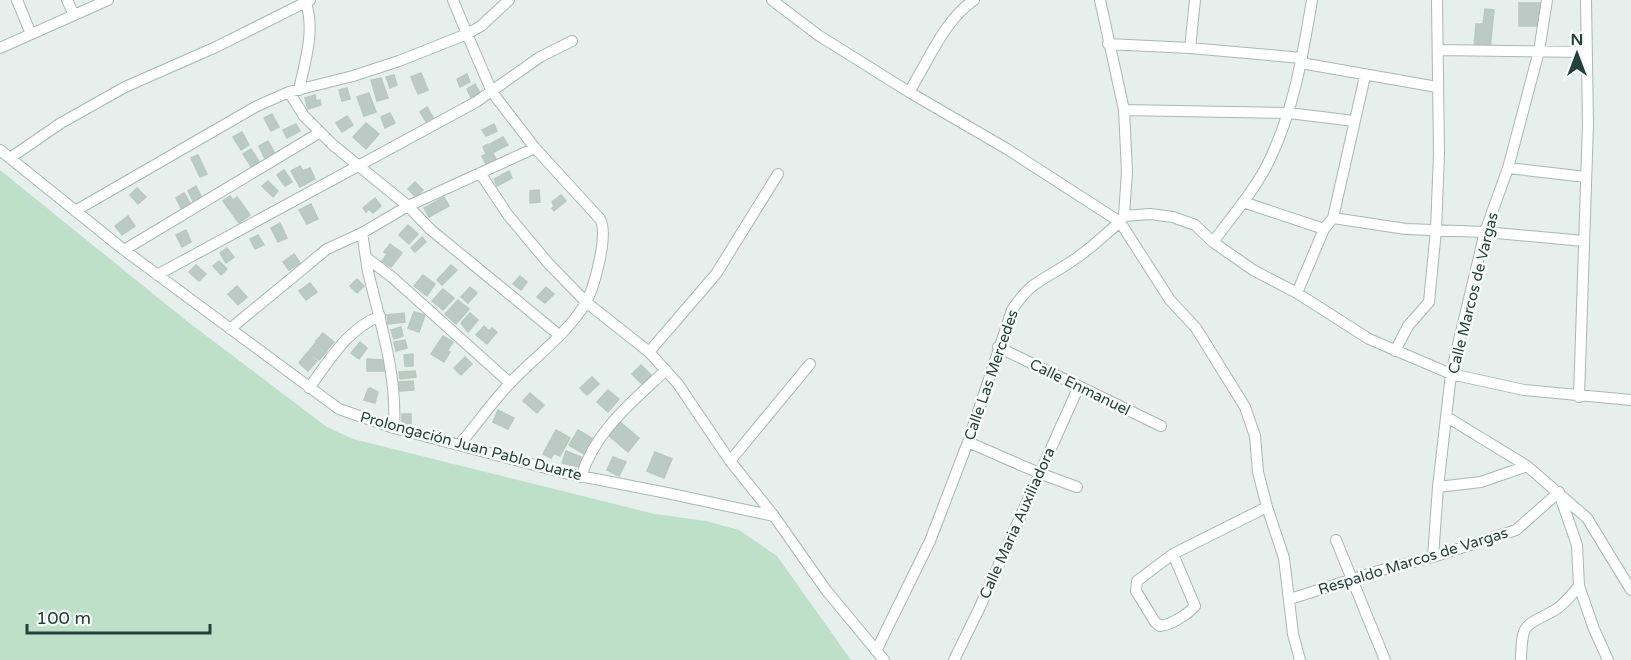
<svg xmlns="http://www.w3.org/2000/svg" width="1631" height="660" viewBox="0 0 1631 660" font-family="'Varela Round',sans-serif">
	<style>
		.green { fill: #bfe0c8 }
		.building { fill: #bbcac4; stroke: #b8c9c2; stroke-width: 1.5 }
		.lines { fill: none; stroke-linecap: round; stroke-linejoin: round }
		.minor-casing { stroke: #a8b8b2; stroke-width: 12 }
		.minor { stroke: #fff; stroke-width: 10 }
		.labels { text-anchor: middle; stroke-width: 5; stroke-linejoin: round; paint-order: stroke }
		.street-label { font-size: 15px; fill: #24423a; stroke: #f7fbf9 }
	</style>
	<rect width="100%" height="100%" fill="#e6efeb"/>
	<path class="green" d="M0 170 188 322 327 427 353 439 655 514 706 521 739 530 777 556 851 660H0Z"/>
	<path class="building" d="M1519 3H1541V26H1519Z
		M1485 9 1494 10 1490 49 1474 47 1476 24H1483Z
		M421 73 428 90 418 94 411 77Z
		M467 74 470 82 460 87 457 79Z
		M394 75 397 85 390 88 386 77Z
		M381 78 388 98 377 101 371 80Z
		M475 84 480 93 471 98 467 89Z
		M347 88 350 99 342 101 339 90Z
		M369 93 376 112 364 116 357 97Z
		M315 95 316 101 320 100 321 105 308 109 305 98Z
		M427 107 434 119 427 123 420 112Z
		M390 113 395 123 385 128 381 117Z
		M272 114 279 127 271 131 264 118Z
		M347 116 353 125 342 132 336 123Z
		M366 123 379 134 366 149 353 137Z
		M296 124 300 131 287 138 283 130Z
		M494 124 497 131 486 136 482 130Z
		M242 132 249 145 241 150 233 137Z
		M503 137 508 145 494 152 490 144Z
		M268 141 275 154 265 159 259 146Z
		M488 144 497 161 487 166 482 156 486 154 483 147Z
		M251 149 260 163 252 168 243 154Z
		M198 155 207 174 200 177 191 158Z
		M300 166 303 171 310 168 315 179 300 187 291 171Z
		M284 170 292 182 285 186 277 175Z
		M509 171 512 178 497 186 494 179Z
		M268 181 278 191 273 197 262 186Z
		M415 182 423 190 416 197 408 189Z
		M196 186 201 196 193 201 188 191Z
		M137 188 146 197 138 204 130 195Z
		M539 190 540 202 530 203V191Z
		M184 193 191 205 182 210 176 198Z
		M561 195 566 201 554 211 552 208 554 206 552 202Z
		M230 196 233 200 237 197 250 215 239 223 223 201Z
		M444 197 449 206 429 217 424 208Z
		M375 198 381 206 373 213 369 209 366 212 363 208Z
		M311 204 318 219 307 224 299 210Z
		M128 216 135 226 122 235 115 226Z
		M280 223 287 238 278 242 271 228Z
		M408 225 418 234 409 244 399 235Z
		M186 230 191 242 182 247 176 235Z
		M258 235 264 245 255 249 250 239Z
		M422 237 426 242 415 252 411 248Z
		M390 244 402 253 391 267 382 261 387 254 384 252Z
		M227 248 234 257 226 263 220 253Z
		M294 254 300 263 289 270 283 262Z
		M219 261 227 269 221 275 213 266Z
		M196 265 206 274 199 281 189 272Z
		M451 265 457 270 442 285 437 280Z
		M423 275 435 284 427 296 414 286Z
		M520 276 527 282 521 290 513 284Z
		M357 279 364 286 357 293 350 286Z
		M310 283 317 292 306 300 299 291Z
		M237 286 247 297 238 305 228 294Z
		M470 287 477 293 468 303 461 297Z
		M546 287 554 294 545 303 537 297Z
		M443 289 454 298 443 310 432 301Z
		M458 300 469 309 456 324 445 314Z
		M414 312 425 315 419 332 408 328Z
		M404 313 405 322 388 324 387 315Z
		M470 313 478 320 468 332 461 323Z
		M484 326 489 331 492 328 497 332 487 344 476 335Z
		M401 327 403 336 394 339 391 330Z
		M323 333 334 342 327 350 316 341Z
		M443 336 453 342 447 351 450 352 444 362 431 354Z
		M405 340 407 348 396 351 394 342Z
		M316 342 327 351 319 360 308 352Z
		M360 342 367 348 359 359 351 353Z
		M307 353 317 361 308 371 299 363Z
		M413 354V366H405L404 355Z
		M465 357 472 364 461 375 454 368Z
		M367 359 384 360V371H367Z
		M641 365 651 375 642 384 632 374Z
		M415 371 416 377 400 379 399 372Z
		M592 377 599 384 587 395 580 388Z
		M413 381 414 390 400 391 399 382Z
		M370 388 378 392 375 403 364 400 368 389Z
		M608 390 619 399 608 412 597 402Z
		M530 393 544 405 537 413 523 401Z
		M498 410 514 418 508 429 493 422Z
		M402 414H411V424H402Z
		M620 422 639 438 628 452 608 435Z
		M556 430 570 438 560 456 554 453 551 458 543 454Z
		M578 430 593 439 584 454 569 445Z
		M566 451 583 458 579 467 562 463Z
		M655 452 672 459 664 478 647 471Z
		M613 457 626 462 619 476 607 470Z"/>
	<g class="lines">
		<defs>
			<path id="minor" d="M17 0 31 34
				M67 0 74 15
				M772 0 818 35 909 92 1007 149 1120 222 1170 300 1196 328 1245 407 1255 436 1258 472 1267 507 1284 558 1293 634 1300 660
				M1100 0 1124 110 1127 172 1124 216
				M1108 44 1190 48 1302 58
				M0 48 108 0
				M1190 48 1195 0
				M1439 50 1587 52
				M1301 63 1437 87
				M299 90C305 61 316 29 305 0
				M289 92 304 116 333 145 408 206 431 230 469 261 559 335
				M909 92C928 62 944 20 974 0
				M1124 110 1289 113 1354 121
				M0 150 124 250 339 409 394 428 565 473 667 493 774 516 826 590 884 660
				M10 158 61 123 125 87 216 47 310 0
				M1508 168 1586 177
				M480 173 508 215 548 263 586 302 649 352 678 384 730 461 774 516
				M1243 202 1324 229
				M75 211 257 106 289 92 353 76 399 61 467 34 453 0
				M1333 218 1406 229 1485 232 1584 241
				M362 233C365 249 366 265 370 280 382 328 397 377 394 428
				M1213 242C1232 216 1256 189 1270 159 1294 109 1303 54 1312 0
				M124 250 319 133
				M367 258 393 278 510 383
				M157 275 476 102 540 57 572 41
				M1297 293 1324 229 1333 218 1365 76
				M230 329 327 249 362 233 408 206 535 148
				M998 347 1161 426
				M1395 351 1408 326 1429 302 1436 230 1439 154 1437 0
				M649 352 716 274 778 174
				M309 388C329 361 347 329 380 316
				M1579 397 1588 124 1586 0
				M1447 417 1527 466 1587 518 1631 590
				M968 442 1039 473 1077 487
				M459 445C477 424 493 401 512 381 536 356 567 334 585 304 594 289 609 234 600 219L535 148 492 92 467 34 481 26 509 0
				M730 461 810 364
				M581 477C595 431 632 402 666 370
				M1438 487 1481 482 1527 466
				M1559 493 1577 545 1579 586 1594 629 1608 660
				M1336 540 1385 660
				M1173 554 1195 606C1188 614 1171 625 1160 626L1155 622 1136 591 1137 581 1173 554 1267 507
				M1433 557 1438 487 1451 374 1485 232 1508 168 1539 51 1547 0
				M1290 599 1378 571 1433 557 1516 530 1559 492
				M876 651 930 541 968 442 1012 310C1031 281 1042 281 1069 263 1087 252 1103 236 1120 222L1124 216 1150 214 1173 217 1195 225 1213 242 1253 270 1297 293 1369 339 1451 374 1524 390 1631 400
				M954 660 979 609 1079 386
				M1521 660C1522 622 1524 627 1555 610 1565 604 1572 594 1579 586"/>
		</defs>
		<use href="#minor" class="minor-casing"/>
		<use href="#minor" class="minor"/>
	</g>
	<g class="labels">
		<g class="street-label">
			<text transform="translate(1473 293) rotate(-76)" y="5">Calle Marcos de Vargas</text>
			<text transform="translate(991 375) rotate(-71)" y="5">Calle Las Mercedes</text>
			<text transform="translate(1080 387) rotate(26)" y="5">Calle Enmanuel</text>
			<text transform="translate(471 446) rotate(15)" y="5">Prolongación Juan Pablo Duarte</text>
			<text transform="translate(1017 523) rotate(-66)" y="5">Calle Maria Auxiliadora</text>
			<text transform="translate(1413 561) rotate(-17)" y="5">Respaldo Marcos de Vargas</text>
		</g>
	</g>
	<g transform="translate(1577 54)" stroke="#f7fbf9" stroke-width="4.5" paint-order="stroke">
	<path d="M0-4.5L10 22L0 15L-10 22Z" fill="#24423a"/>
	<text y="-9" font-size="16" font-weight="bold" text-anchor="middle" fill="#24423a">N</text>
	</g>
	<path d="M27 624v9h183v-9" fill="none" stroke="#24423a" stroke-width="3"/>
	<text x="36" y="624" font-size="18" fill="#24423a" stroke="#f7fbf9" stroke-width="4.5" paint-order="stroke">100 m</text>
</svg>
